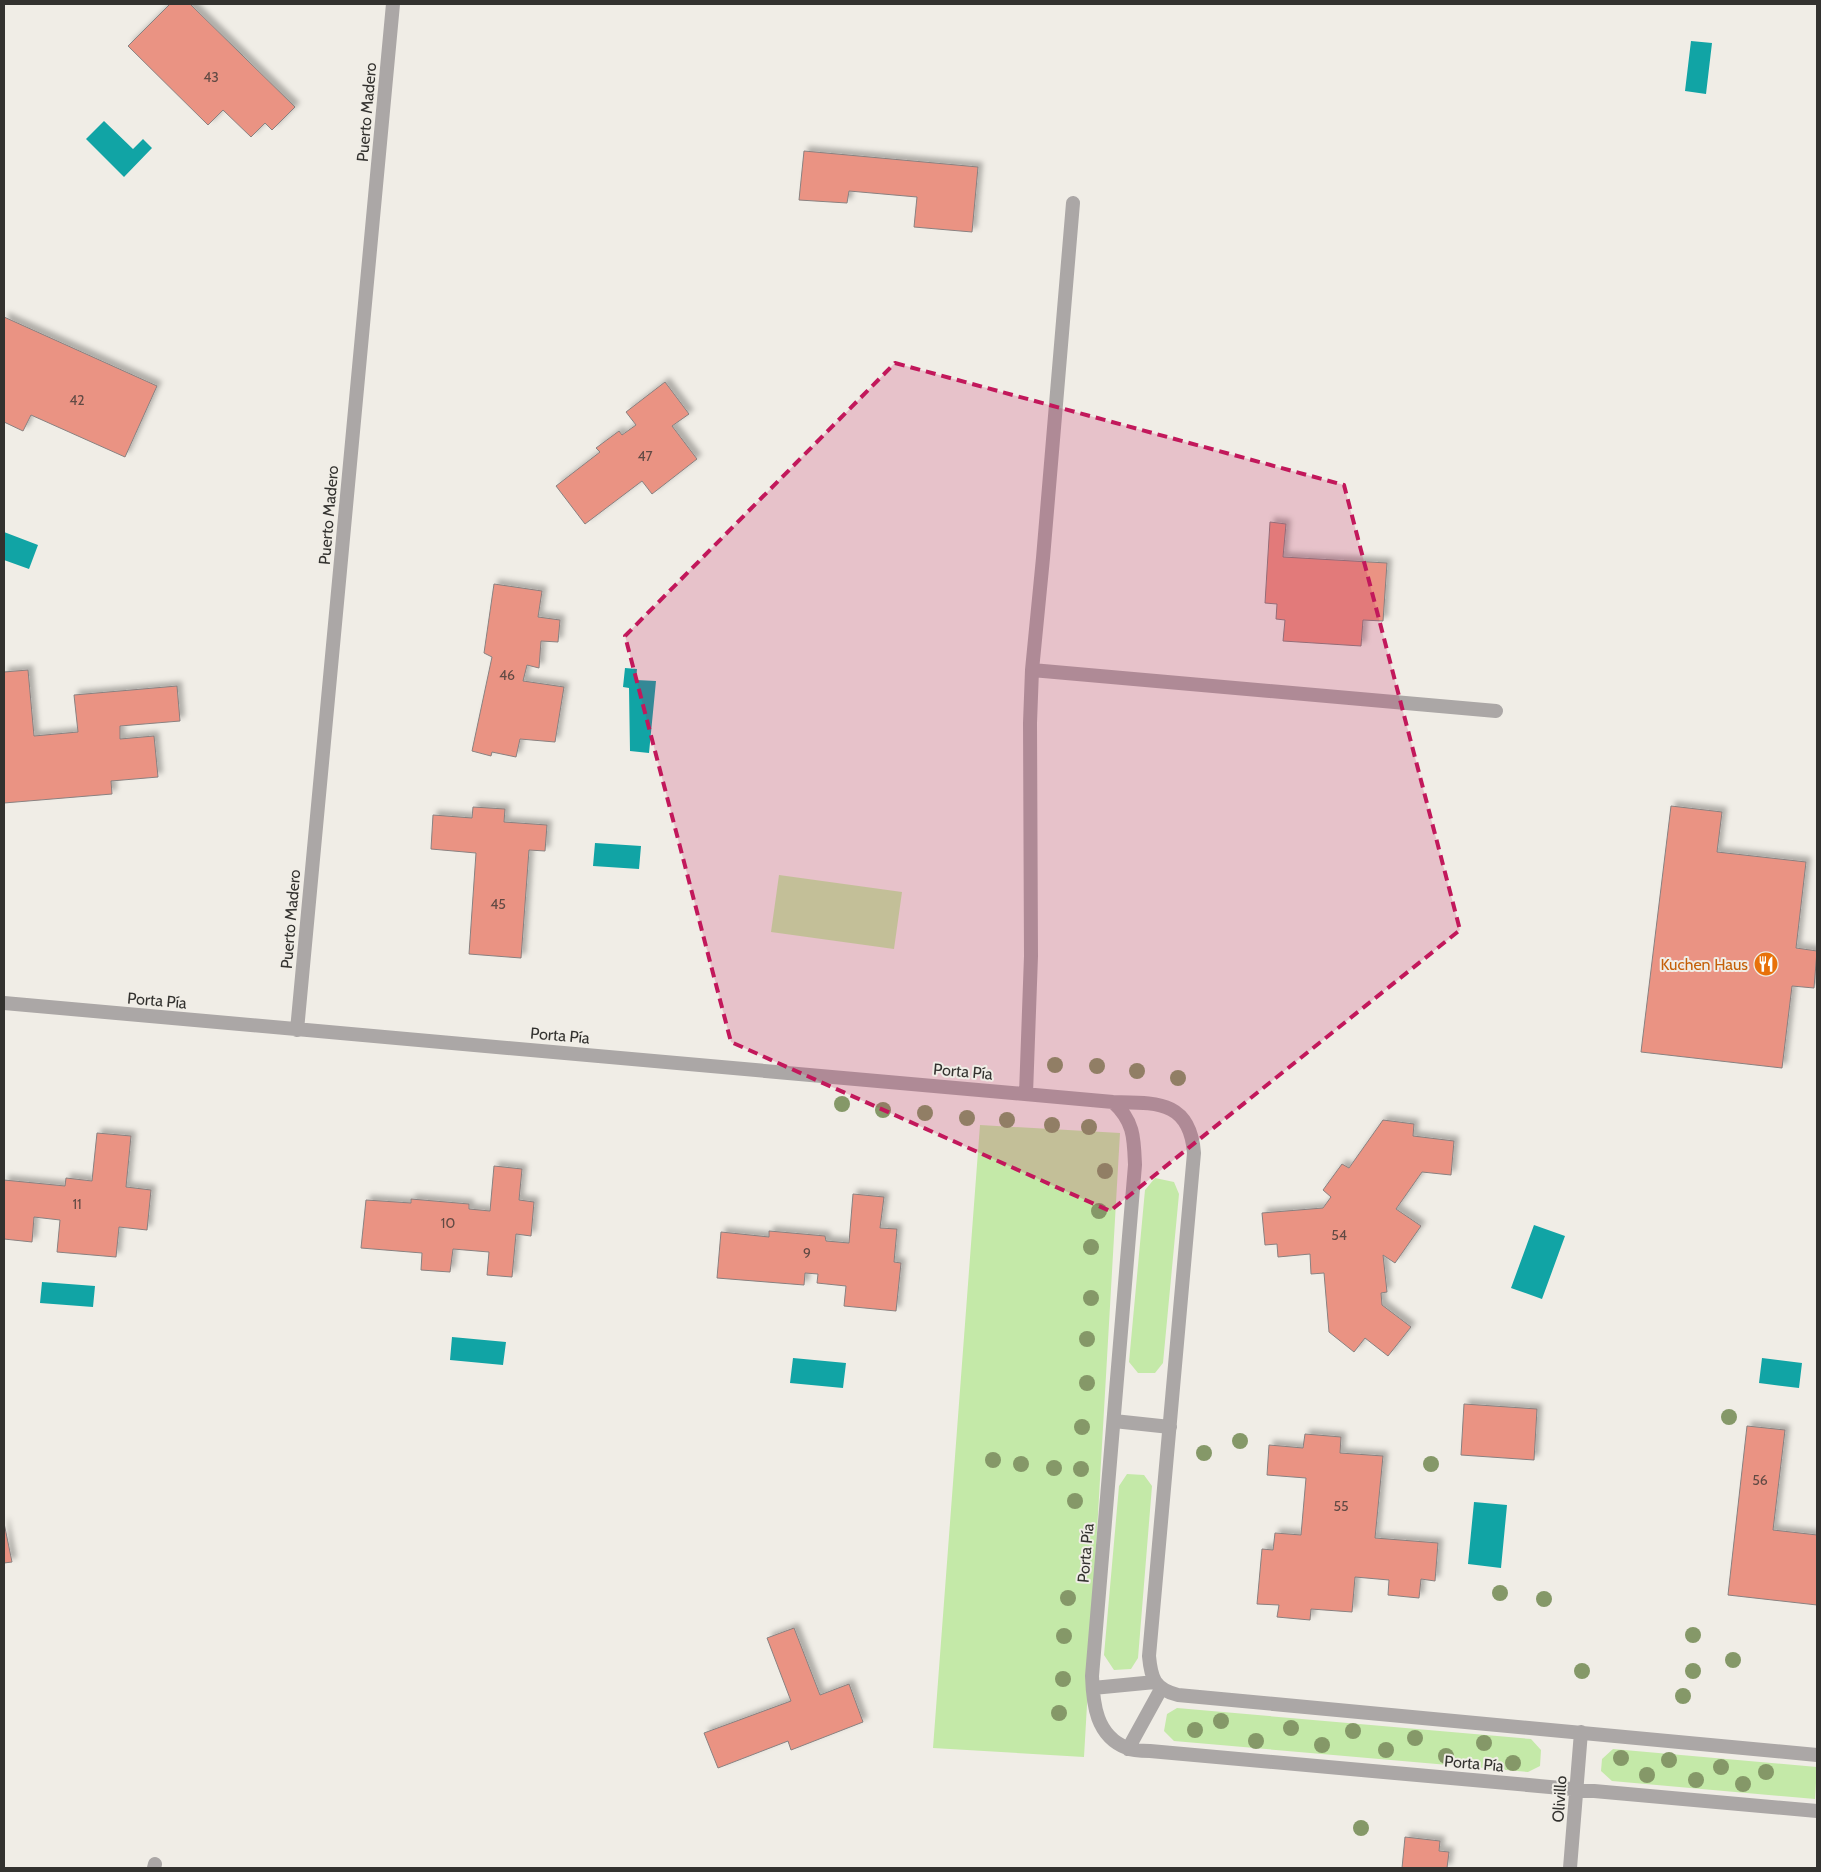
<svg xmlns="http://www.w3.org/2000/svg" width="1821" height="1872" viewBox="0 0 1821 1872" font-family="Cabin,sans-serif">
	<style>
		.green { fill: #c4e9a8 }
		.water { fill: #11a4a5 }
		.building { fill: #ea9383; stroke: #898180; filter: url(#shadow) }
		.lines { fill: none; stroke-linecap: round; stroke-linejoin: round }
		.minor { stroke: #aba7a6; stroke-width: 14 }
		.tree { fill: #859868 }
		.marked { fill: #c2185b; fill-opacity: 0.2; stroke: #c2185b; stroke-width: 4; stroke-dasharray: 10 6; stroke-linejoin: round }
		.labels { text-anchor: middle; stroke-width: 4; stroke-linejoin: round; paint-order: stroke }
		.number-label { font-size: 14px; fill: #614a44 }
		.street-label { font-size: 16px; fill: #33322f; stroke: #f0ede6 }
		.food-label { font-size: 16px; fill: #c56008; stroke: #f0ede6; text-anchor: end }
	</style>
	<defs>
		<filter id="shadow"><feDropShadow dx="4.5" dy="-4.5" stdDeviation="2.5" flood-color="#0004"/></filter>
	</defs>
	<rect width="100%" height="100%" fill="#f0ede6"/>
	<path class="green" d="M779 875 902 892 894 949 771 932Z
		M980 1125 1120 1133 1084 1757 933 1748Z
		M1155 1178 1174 1182 1179 1194 1163 1363 1155 1373H1138L1129 1362 1145 1190Z
		M1127 1474 1144 1475 1152 1486 1138 1658 1131 1669 1114 1670 1104 1655 1119 1486Z
		M1177 1708 1531 1739 1541 1750 1540 1766 1528 1772 1174 1741 1164 1731 1167 1714Z
		M1613 1749 1817 1767 1815 1799 1612 1781 1601 1771 1602 1759Z"/>
	<path class="water" d="M1691 41 1712 43 1706 94 1685 91Z
		M104 121 133 149 143 139 152 148 124 177 86 139Z
		M4 532 38 545 29 569 4 560Z
		M625 668 637 669 636 680 656 681 649 753 630 751 629 688 623 687Z
		M595 843 641 846 639 869 593 866Z
		M1534 1225 1565 1236 1542 1299 1511 1288Z
		M42 1282 95 1286 93 1307 40 1303Z
		M452 1337 506 1342 503 1365 450 1360Z
		M793 1358 846 1363 843 1388 790 1383Z
		M1762 1358 1802 1363 1799 1388 1759 1383Z
		M1474 1502 1507 1505 1501 1568 1468 1564Z"/>
	<path class="building" d="M170 4H190L295 107 272 130 265 123 251 137 223 110 208 125 128 46Z
		M804 151 978 167 972 232 914 227 917 197 849 191 847 203 799 200Z
		M4 317 157 386 125 457 31 415 23 431 4 422Z
		M665 382 689 414 672 426 697 459 652 494 642 481 585 524 556 486 600 452 596 448 619 431 622 435 636 425 626 412Z
		M1270 522 1286 524 1283 557 1387 563 1383 621 1363 620 1361 646 1283 641 1285 620 1276 619 1277 604 1265 603Z
		M494 584 542 591 538 617 560 620 558 642 541 641 539 668 527 665 523 681 564 687 555 742 520 739 516 757 492 752 491 756 472 751 492 657 484 653Z
		M28 670 34 736 78 732 74 695 177 686 180 721 120 726V739L154 736 158 777 111 781 112 794 4 803V672Z
		M1671 806 1722 812 1717 852 1806 862 1796 948 1817 951 1814 988 1792 986 1782 1068 1641 1052Z
		M473 807 505 809 504 822 547 825 545 851 529 850 521 958 469 954 476 853 431 849 433 815 472 818Z
		M1383 1120 1414 1124 1413 1136 1454 1141 1451 1175 1422 1172 1396 1209 1421 1226 1395 1263 1383 1255 1387 1292 1381 1293 1382 1305 1411 1327 1388 1356 1365 1338 1354 1352 1329 1332 1324 1273 1311 1274 1310 1254 1278 1257 1277 1244 1265 1245 1262 1213 1323 1208 1331 1197 1323 1190 1342 1164 1349 1168Z
		M97 1133 131 1136 126 1187 151 1190 147 1230 119 1227 116 1257 57 1252 60 1220 34 1217 32 1242 4 1239V1180L65 1186 66 1178 92 1181Z
		M494 1166 522 1169 519 1200 534 1202 531 1236 516 1234 512 1277 487 1275 489 1252 453 1249 450 1272 421 1270 422 1253 361 1248 366 1200 411 1203V1199L469 1204V1209L490 1211Z
		M853 1194 884 1197 880 1228 897 1229 894 1262 901 1263 896 1311 844 1306 846 1286 817 1283 818 1274 805 1273 804 1285 717 1278 721 1232 769 1237V1231L825 1236 826 1241 849 1243Z
		M1464 1404 1537 1409 1534 1460 1461 1455Z
		M1747 1426 1785 1430 1773 1530 1817 1535V1605L1728 1595Z
		M1305 1434 1341 1437 1340 1453 1383 1456 1375 1538 1438 1543 1435 1581 1421 1579 1419 1598 1388 1595 1389 1580 1355 1577 1352 1612 1311 1609 1310 1620 1277 1617 1279 1605 1257 1604 1262 1549 1273 1550 1275 1533 1301 1535 1306 1478 1267 1475 1269 1445 1303 1448Z
		M4 1523 12 1562 4 1563Z
		M794 1628 820 1695 849 1684 863 1722 791 1750 788 1741 718 1768 704 1733 791 1701 767 1638Z
		M1405 1837 1440 1841 1439 1851 1449 1852 1447 1868H1402Z"/>
	<g class="lines">
		<path class="minor" d="M1032 670 1496 711
			M4 1003 1113 1102C1156 1103 1190 1100 1194 1153L1149 1656C1151 1678 1154 1689 1178 1695L1817 1755
			M297 1030 393 4
			M1026 1094 1031 956 1030 723 1032 670 1043 558 1073 203
			M1113 1102C1134 1121 1134 1138 1135 1165L1092 1676C1093 1704 1096 1736 1127 1748 1133 1751 1142 1751 1150 1751L1817 1811
			M1114 1421 1170 1427
			M1093 1688 1155 1682
			M1128 1749 1161 1689
			M154 1868 155 1864
			M1570 1868 1581 1732"/>
	</g>
	<g class="tree">
		<circle cx="1055" cy="1065" r="8"/>
		<circle cx="1097" cy="1066" r="8"/>
		<circle cx="1137" cy="1071" r="8"/>
		<circle cx="1178" cy="1078" r="8"/>
		<circle cx="842" cy="1104" r="8"/>
		<circle cx="883" cy="1110" r="8"/>
		<circle cx="925" cy="1113" r="8"/>
		<circle cx="967" cy="1118" r="8"/>
		<circle cx="1007" cy="1120" r="8"/>
		<circle cx="1052" cy="1125" r="8"/>
		<circle cx="1089" cy="1127" r="8"/>
		<circle cx="1105" cy="1171" r="8"/>
		<circle cx="1099" cy="1211" r="8"/>
		<circle cx="1091" cy="1247" r="8"/>
		<circle cx="1091" cy="1298" r="8"/>
		<circle cx="1087" cy="1339" r="8"/>
		<circle cx="1087" cy="1383" r="8"/>
		<circle cx="1729" cy="1417" r="8"/>
		<circle cx="1082" cy="1427" r="8"/>
		<circle cx="1240" cy="1441" r="8"/>
		<circle cx="1204" cy="1453" r="8"/>
		<circle cx="993" cy="1460" r="8"/>
		<circle cx="1021" cy="1464" r="8"/>
		<circle cx="1431" cy="1464" r="8"/>
		<circle cx="1054" cy="1468" r="8"/>
		<circle cx="1081" cy="1469" r="8"/>
		<circle cx="1075" cy="1501" r="8"/>
		<circle cx="1500" cy="1593" r="8"/>
		<circle cx="1068" cy="1598" r="8"/>
		<circle cx="1544" cy="1599" r="8"/>
		<circle cx="1693" cy="1635" r="8"/>
		<circle cx="1064" cy="1636" r="8"/>
		<circle cx="1733" cy="1660" r="8"/>
		<circle cx="1582" cy="1671" r="8"/>
		<circle cx="1693" cy="1671" r="8"/>
		<circle cx="1063" cy="1679" r="8"/>
		<circle cx="1683" cy="1696" r="8"/>
		<circle cx="1059" cy="1713" r="8"/>
		<circle cx="1221" cy="1721" r="8"/>
		<circle cx="1291" cy="1728" r="8"/>
		<circle cx="1195" cy="1730" r="8"/>
		<circle cx="1353" cy="1731" r="8"/>
		<circle cx="1415" cy="1738" r="8"/>
		<circle cx="1256" cy="1741" r="8"/>
		<circle cx="1484" cy="1743" r="8"/>
		<circle cx="1322" cy="1745" r="8"/>
		<circle cx="1386" cy="1750" r="8"/>
		<circle cx="1446" cy="1756" r="8"/>
		<circle cx="1621" cy="1758" r="8"/>
		<circle cx="1669" cy="1760" r="8"/>
		<circle cx="1513" cy="1763" r="8"/>
		<circle cx="1721" cy="1767" r="8"/>
		<circle cx="1766" cy="1772" r="8"/>
		<circle cx="1647" cy="1775" r="8"/>
		<circle cx="1696" cy="1780" r="8"/>
		<circle cx="1743" cy="1784" r="8"/>
		<circle cx="1361" cy="1828" r="8"/>
	</g>
	<path class="marked" d="M895 363 1344 485 1460 930 1110 1211 731 1042 625 636Z"/>
	<defs>
		<symbol id="restaurant-disc" viewBox="-11 -11 22 22"><circle r="9.5" fill="#e8710a" stroke="#f0ede6"/><path d="M-5-6h1v4h1v-4h1v4h1v-4h1v5L-1.5 .5V6h-2V.5L-5-1ZM5-6V6H3V1.5H1.5Q1.5-4 5-6Z" fill="#fff"/></symbol>
	</defs>
	<g fill-rule="evenodd">
		<use href="#restaurant-disc" x="1752" y="950" width="28" height="28"/>
	</g>
	<g class="labels">
		<g class="number-label">
			<text x="211" y="82">43</text>
			<text x="77" y="405">42</text>
			<text x="645" y="461">47</text>
			<text x="507" y="680">46</text>
			<text x="498" y="909">45</text>
			<text x="77" y="1209">11</text>
			<text x="448" y="1228">10</text>
			<text x="1339" y="1240">54</text>
			<text x="807" y="1258">9</text>
			<text x="1760" y="1485">56</text>
			<text x="1341" y="1511">55</text>
		</g>
		<g class="street-label">
			<text transform="translate(366 112) rotate(-85)" y="6">Puerto Madero</text>
			<text transform="translate(328 515) rotate(-85)" y="6">Puerto Madero</text>
			<text transform="translate(290 919) rotate(-85)" y="6">Puerto Madero</text>
			<text transform="translate(157 1000) rotate(5)" y="6">Porta Pía</text>
			<text transform="translate(560 1035) rotate(5)" y="6">Porta Pía</text>
			<text transform="translate(963 1071) rotate(5)" y="6">Porta Pía</text>
			<text transform="translate(1085 1553) rotate(-85)" y="6">Porta Pía</text>
			<text transform="translate(1474 1763) rotate(5)" y="6">Porta Pía</text>
			<text transform="translate(1559 1799) rotate(-86)" y="6">Olivillo</text>
		</g>
		<g class="food-label">
			<text x="1748" y="970">Kuchen Haus</text>
		</g>
	</g>
	<rect width="1821" height="1872" fill="none" stroke="#33322f" stroke-width="10"/>
</svg>
